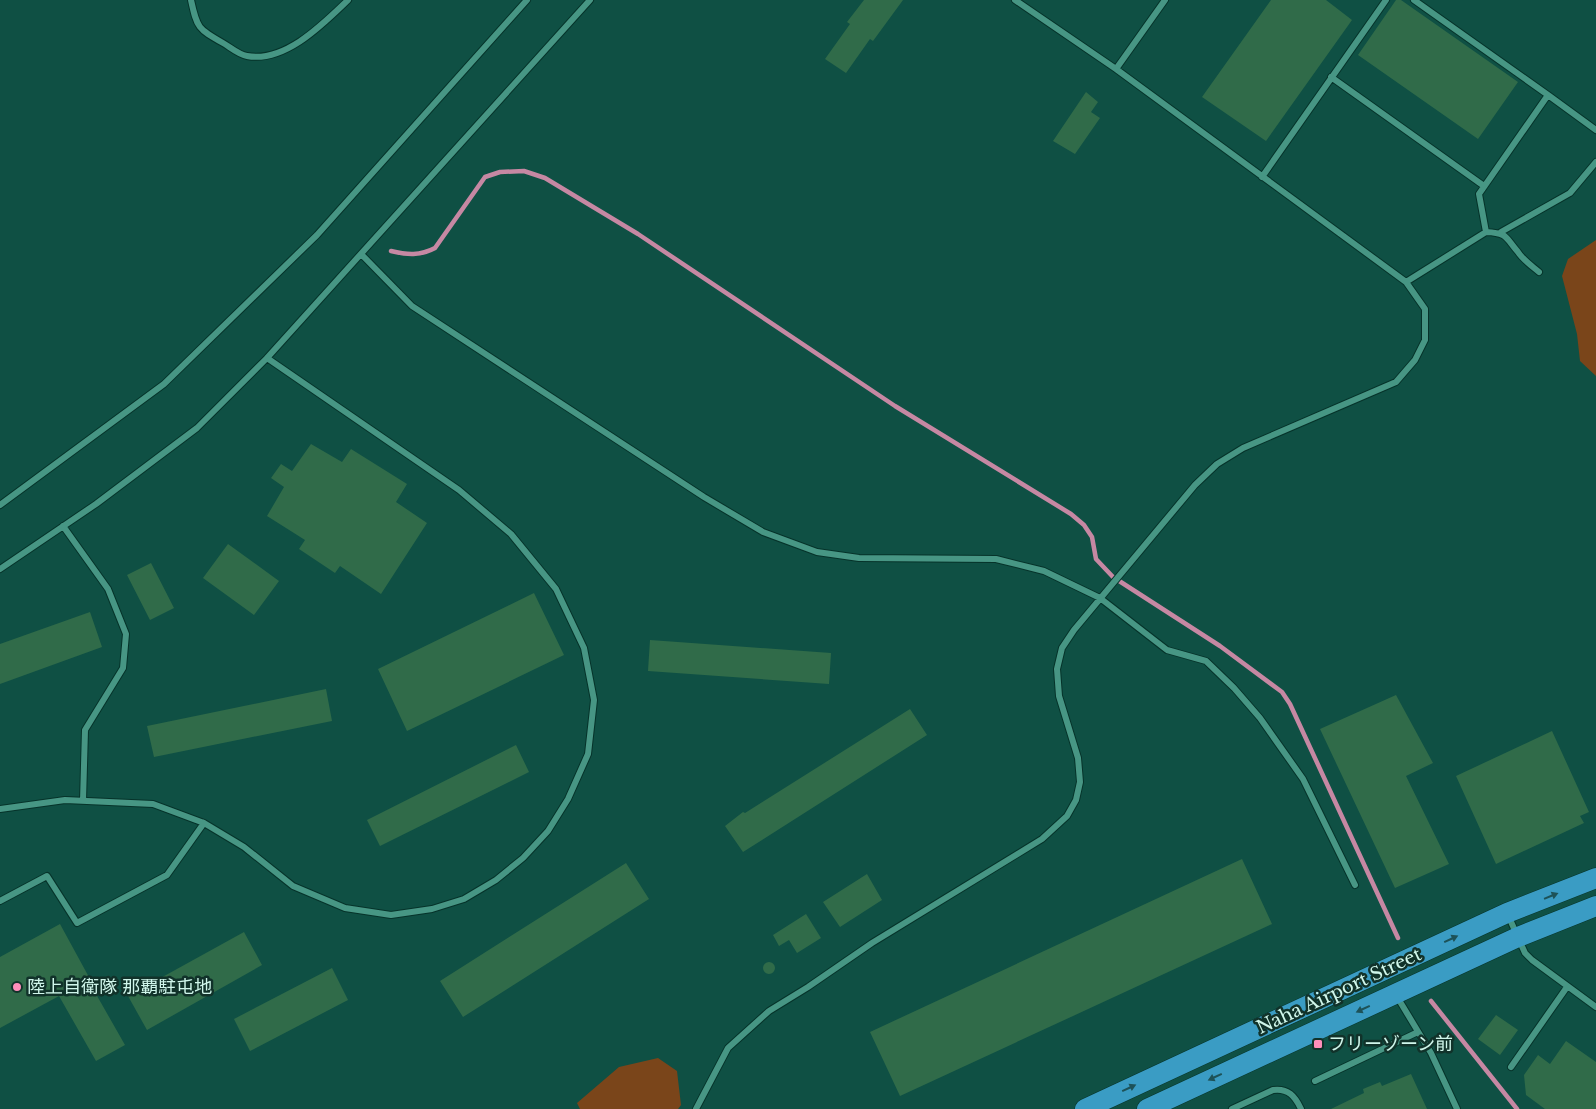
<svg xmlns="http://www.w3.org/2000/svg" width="1596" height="1109" viewBox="0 0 1596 1109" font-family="'Libre Baskerville','Noto Sans JP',serif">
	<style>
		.green { fill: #7a451a }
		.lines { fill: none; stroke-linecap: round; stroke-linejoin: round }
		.stream { stroke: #c688a3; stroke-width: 4.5 }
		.building { fill: #306b49 }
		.service-casing { stroke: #06332a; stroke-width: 8 }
		.trunk-casing { stroke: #06332a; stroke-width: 21 }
		.service { stroke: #479684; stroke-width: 6 }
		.trunk { stroke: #3a9cc4; stroke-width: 20 }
		.oneway { fill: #1d5258 }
		.poi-dot { fill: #ff8eba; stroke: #11322a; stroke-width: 2 }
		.labels { text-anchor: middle; stroke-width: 5; stroke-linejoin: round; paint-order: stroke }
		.poi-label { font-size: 18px; fill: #d0f6eb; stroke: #11322a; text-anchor: start }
		.street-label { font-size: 18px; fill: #d0f6eb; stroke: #11322a }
	</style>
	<rect width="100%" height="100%" fill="#0f5044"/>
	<path class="green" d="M1596 240V376L1580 361 1577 334 1562 276 1568 259Z
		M658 1058 677 1071 681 1105 678 1109H580L577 1103 619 1067Z"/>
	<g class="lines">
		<path class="stream" d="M391 251C407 255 420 256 435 248L485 177 500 172 524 171 545 178 638 234 895 406 1071 514 1084 525 1092 537 1096 559 1113 577 1220 646 1282 692 1290 704 1398 938
			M1431 1001 1517 1109"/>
	</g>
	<path class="building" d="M864 0H903L873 41 870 39 846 73 825 59 850 24 847 22Z
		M1271 0H1326L1352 20 1266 141 1202 97Z
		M1396 0H1401L1518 82 1478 139 1358 55Z
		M1086 92 1098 102 1091 112 1100 118 1075 154 1053 141Z
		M311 444 342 462 351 449 407 484 396 502 427 523 381 594 340 566 335 573 299 549 305 540 267 516 284 487 271 478 281 464 292 471Z
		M228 544 279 581 254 615 203 578Z
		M151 563 174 608 150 620 127 575Z
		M534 593 564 655 407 731 378 669Z
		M90 612 102 647 0 684V644Z
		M650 640 831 653 829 684 648 671Z
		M326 689 332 721 154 757 147 726Z
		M1396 695 1433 763 1406 776 1449 864 1395 888 1320 729Z
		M910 709 927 735 743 852 725 826 743 812 745 813Z
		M1552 731 1589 812 1580 816 1584 823 1496 864 1456 776Z
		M516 745 529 772 380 846 367 820Z
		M1242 859 1272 924 900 1096 870 1032Z
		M626 863 649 899 463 1017 440 981Z
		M867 874 882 900 840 927 823 902Z
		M806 914 821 938 797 953 789 940 779 946 773 935Z
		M60 924 90 979 88 980 125 1045 96 1061 59 996 0 1028V957Z
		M244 932 262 965 147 1030 128 996Z
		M763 968a6 6 0 1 1 12 0a6 6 0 1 1-12 0Z
		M332 968 348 1000 250 1051 234 1019Z
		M1496 1015 1518 1030 1500 1055 1478 1039Z
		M1566 1041 1596 1062V1109H1545L1526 1095 1524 1075 1538 1055 1550 1064Z
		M1411 1074 1427 1109H1331L1364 1093 1363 1089 1380 1082 1382 1086Z"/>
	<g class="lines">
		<defs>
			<path id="service" d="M191 0C197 28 198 29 223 43 230 47 239 55 247 56 285 63 323 24 348 0
				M1414 0 1548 95 1479 194 1486 232
				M1116 69 1165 0
				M1331 77 1484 186
				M1548 95 1596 130
				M1262 177 1386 0
				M1501 232 1570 193 1596 162
				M361 254 412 306 704 497 763 532 817 552 859 558 996 559 1044 571 1100 598 1167 650 1206 661 1234 688 1260 718 1303 779 1355 885
				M1406 282 1486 232C1508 233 1505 237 1518 252 1523 260 1532 266 1539 272
				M0 505 164 384 317 235 527 0
				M63 526 108 589 126 634 123 668 85 730 83 801
				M0 569 96 504 197 428 267 358 590 0
				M0 809 65 800 153 804 204 823 244 847 293 886 345 908 391 915 432 909 464 899 496 880 523 858 548 831 568 799 588 754 594 700 584 648 556 589 511 534 459 490 267 358
				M0 901 47 876 77 923 167 875 204 823
				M1508 915 1525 953 1532 960 1596 1007
				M1396 995 1431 1053 1457 1109
				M1511 1067 1567 987
				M1315 1081 1418 1032
				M696 1109 728 1048 769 1011 808 987 872 943 1042 839 1067 816 1076 800 1080 782 1078 758 1059 696 1057 669 1062 648 1074 630 1195 485 1217 464 1243 448 1396 382 1415 360 1425 340V309L1406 282 1116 69 1015 0
				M1232 1109 1273 1090C1288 1088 1295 1096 1301 1109"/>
			<path id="trunk" d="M1085 1109 1507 913 1596 878
				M1147 1109 1518 937 1596 906"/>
		</defs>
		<use href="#service" class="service-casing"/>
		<use href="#trunk" class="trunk-casing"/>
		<use href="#service" class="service"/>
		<use href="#trunk" class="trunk"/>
	</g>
	<defs><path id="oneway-solid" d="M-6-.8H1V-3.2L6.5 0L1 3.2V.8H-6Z" transform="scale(1.25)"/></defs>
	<g class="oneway">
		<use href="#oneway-solid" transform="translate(1551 896) rotate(-22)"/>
		<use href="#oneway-solid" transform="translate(1451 939) rotate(-25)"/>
		<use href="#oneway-solid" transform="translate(1363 1009) rotate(155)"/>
		<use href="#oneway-solid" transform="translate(1215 1077) rotate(155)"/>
		<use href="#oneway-solid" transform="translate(1129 1088) rotate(-25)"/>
	</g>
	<g class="poi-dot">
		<circle cx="17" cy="987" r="5"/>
		<rect x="1313" y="1039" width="10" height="10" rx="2.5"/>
	</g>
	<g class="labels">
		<g class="poi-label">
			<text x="27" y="993">陸上自衛隊 那覇駐屯地</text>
			<text x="1328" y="1050">フリーゾーン前</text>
		</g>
		<g class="street-label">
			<text transform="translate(1339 991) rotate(-25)" y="6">Naha Airport Street</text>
		</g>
	</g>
</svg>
